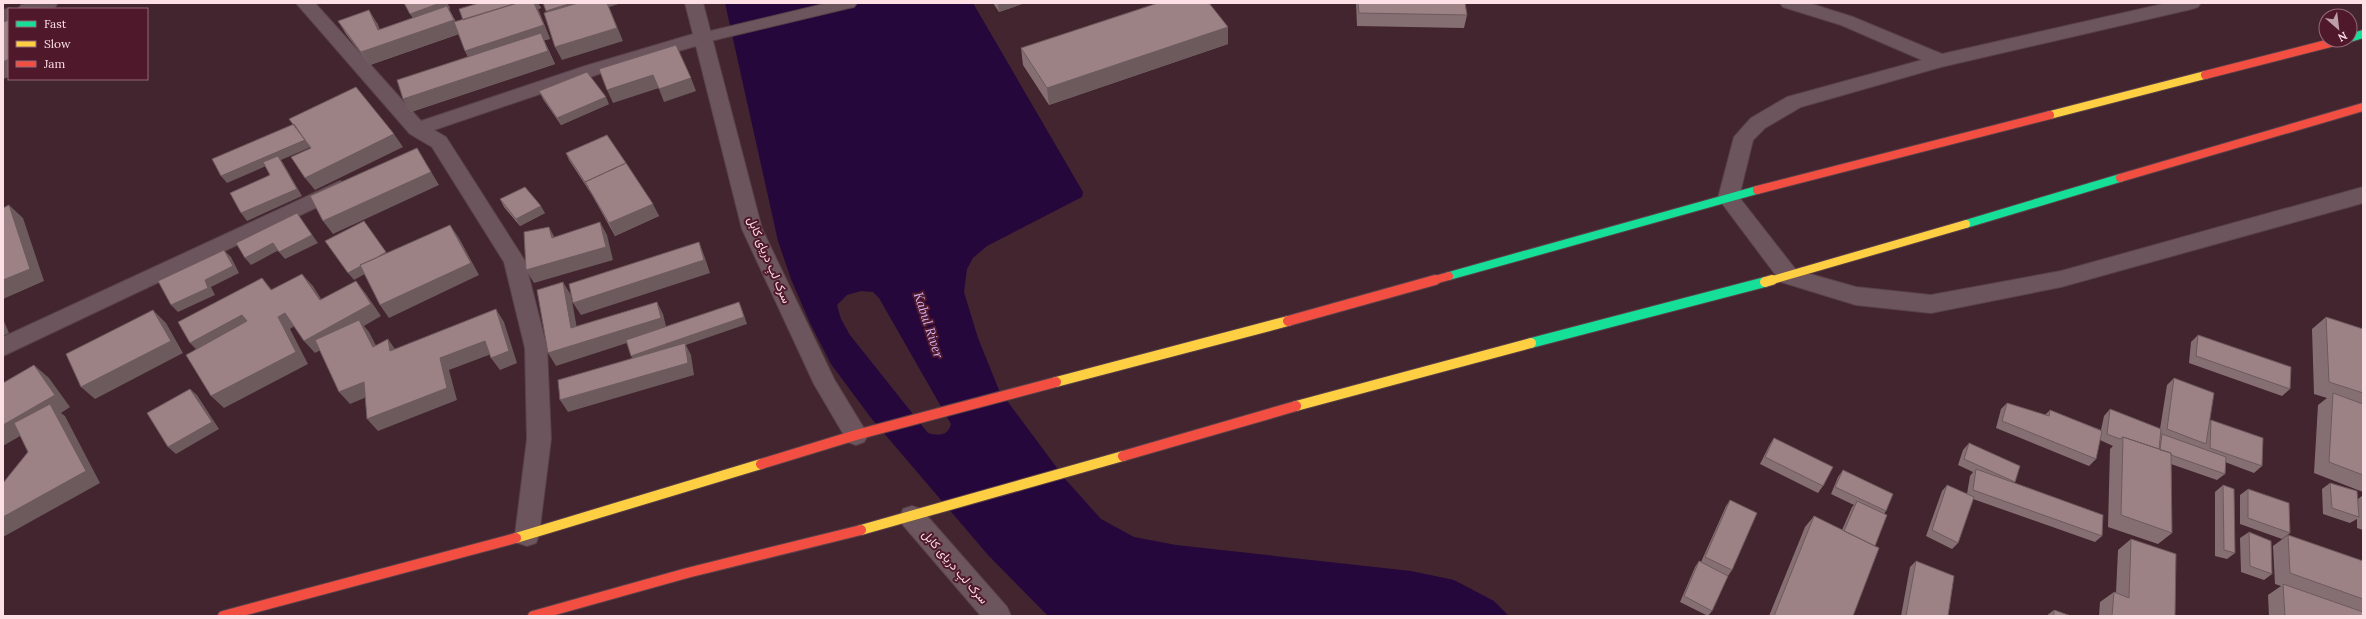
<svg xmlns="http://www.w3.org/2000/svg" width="2366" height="619" viewBox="0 0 2366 619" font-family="Lora,Vazirmatn,serif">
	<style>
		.water { fill: #25073c; fill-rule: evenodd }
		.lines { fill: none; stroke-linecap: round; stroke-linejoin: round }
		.lane-casing { stroke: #594149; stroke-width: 2 }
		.street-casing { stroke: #594149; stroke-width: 2 }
		.fast-far1-casing { stroke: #594149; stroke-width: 10 }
		.fast-casing { stroke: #594149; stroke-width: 12 }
		.slow-far1-casing { stroke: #594149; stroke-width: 10 }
		.slow-casing { stroke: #594149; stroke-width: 12 }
		.jam-far1-casing { stroke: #594149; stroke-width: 10 }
		.jam-casing { stroke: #594149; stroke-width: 12 }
		.lane { fill: #6c555c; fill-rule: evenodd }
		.street { fill: #6c555c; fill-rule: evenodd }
		.fast-far1 { stroke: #16e098; stroke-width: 8 }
		.fast { stroke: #16e098; stroke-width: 10 }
		.slow-far1 { stroke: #ffcf43; stroke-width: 8 }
		.slow { stroke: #ffcf43; stroke-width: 10 }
		.jam-far1 { stroke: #f24e42; stroke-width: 8 }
		.jam { stroke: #f24e42; stroke-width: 10 }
		.wall { fill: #866f72 }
		.shaded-wall { fill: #6d5a5d }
		.building { fill: #9c8185; stroke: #6d5a5d }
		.labels { text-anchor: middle; stroke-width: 4; stroke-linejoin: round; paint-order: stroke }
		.street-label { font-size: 12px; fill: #fddfe6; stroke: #4f182b }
		.water-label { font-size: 13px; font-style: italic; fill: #ceb5f5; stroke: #4f182b }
	</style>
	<rect width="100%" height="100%" fill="#42252f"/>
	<path class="water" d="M725 3H973L1083 192 1082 197 987 246 973 258 967 269 964 292 978 338 999 390 1066 480 1101 519 1134 537 1176 545 1411 571 1454 580 1494 601 1509 616H1048L988 555 871 418 831 364 810 323 791 279 778 241ZM861 291 873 292 879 298 951 424C948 436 939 436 928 433L850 335 841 319 837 305 847 295Z"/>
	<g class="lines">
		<defs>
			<path id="lane" d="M828 3H857L854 7 849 8 702 43 696 42 694 38 696 34 702 33Z"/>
			<path id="street" d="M28 3H58L55 7 18 9 21 5Z
				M296 3H315L421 121 585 66 693 34 685 3H703L762 229 834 379 868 435 864 442 856 445 848 442 814 384 742 229 696 46 599 74 434 130 446 137 525 261 547 348 551 439 539 535 536 543 527 546 518 543 515 535 527 439 525 348 504 262 432 147 410 134Z
				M1780 3H1809L1853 17 1942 54 2167 3H2201L2198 7 2192 9 1941 67 1801 107 1765 128 1753 140 1739 197 1796 270 1856 287 1931 295 2061 271 2363 187V203L2061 287 1931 313 1856 305 1781 282 1718 198 1734 137 1751 118 1787 97 1922 60 1841 25 1783 7Z
				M9 8 12 9H9V20L3 22V10Z
				M340 181 347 183 350 188 347 193 3 356V337Z
				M912 506 921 509 1007 607 1011 616H981L903 525 900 517 903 509Z"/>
			<path id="fast-far1" d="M2350 38 2363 34
				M1966 224 2120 178
				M1449 276 1757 190"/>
			<path id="fast" d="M1531 343 1765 282"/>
			<path id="slow-far1" d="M2050 115 2205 75
				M1769 281 1966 224"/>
			<path id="slow" d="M1765 282 1772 280
				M1056 382 1288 321
				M1296 406 1531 343
				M861 530 1123 456
				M516 538 761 464"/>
			<path id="jam-far1" d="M2205 75 2342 40
				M2120 178 2363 107
				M1757 190 2050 115
				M1431 281 1449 276"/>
			<path id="jam" d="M1288 321 1435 280
				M1123 456 1296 406
				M761 464 856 435 1056 382
				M223 616 516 538
				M533 616 687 573 861 530"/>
		</defs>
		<use href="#lane" class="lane-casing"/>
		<use href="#street" class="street-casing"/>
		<use href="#fast-far1" class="fast-far1-casing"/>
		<use href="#fast" class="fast-casing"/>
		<use href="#slow-far1" class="slow-far1-casing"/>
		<use href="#slow" class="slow-casing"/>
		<use href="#jam-far1" class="jam-far1-casing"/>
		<use href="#jam" class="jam-casing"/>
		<use href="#lane" class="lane"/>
		<use href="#street" class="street"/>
		<use href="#fast-far1" class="fast-far1"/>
		<use href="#fast" class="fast"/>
		<use href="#slow-far1" class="slow-far1"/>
		<use href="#slow" class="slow"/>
		<use href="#jam-far1" class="jam-far1"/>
		<use href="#jam" class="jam"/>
	</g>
	<path class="wall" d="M404 3H447L450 8 449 9 456 22 463 20 479 3H538L541 8 538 9 550 39 544 40 555 64 411 112 403 99 468 57 465 51 459 34 370 65 346 34 338 21 377 23 380 30 413 18Z
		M993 3H1025L999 12Z
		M1356 3H1465L1467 15 1464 28 1357 26Z
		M1228 27V44L1049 105 1023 65 1021 48Z
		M539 91 609 104 561 125 543 99Z
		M566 153 626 163 659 216 615 236 592 195 569 160Z
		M500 199 545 213 520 226 504 207Z
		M2326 317 2363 329V492L2314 473 2318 405 2327 398 2314 394 2312 329Z
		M2198 335 2290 389 2282 396 2189 363 2191 342Z
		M2174 378 2210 421 2211 420 2262 466 2254 473 2225 462V474L2217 480 2171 464 2172 533 2158 544 2108 527 2110 449 2113 446 2100 440 2096 459 2089 466 1996 428 2001 409 2007 403 2045 415 2050 410 2101 430 2104 416 2110 409 2160 429 2167 385Z
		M1774 438 1823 486 1818 493 1760 464 1770 444Z
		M1969 443 2015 482 2014 483 2102 536 2095 542 1973 499 1958 543 1952 549 1926 536 1942 491 1947 485 1967 494 1970 476 1973 472 1958 465 1963 450Z
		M1843 470 1886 511 1884 514 1853 616H1769L1805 527 1814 516 1842 530 1852 507 1854 505 1831 494 1838 477Z
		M2330 483 2358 499 2363 495V530L2357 528V519L2350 523 2323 514 2322 489Z
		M2223 485 2235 553 2227 559 2215 556V492Z
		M2248 489 2290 533 2282 539 2240 524V495Z
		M1730 500 1732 570 1728 576 1712 611 1708 616 1680 602 1695 567 1699 561 1701 562 1726 506Z
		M2249 532 2272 574 2264 580 2241 572 2240 538Z
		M2288 535 2363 561V616H2269L2268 595 2281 586 2275 584 2273 546Z
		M2131 539 2175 616H2099L2100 602 2114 592 2116 593 2118 550Z
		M1916 561 1948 616H1901L1910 567Z
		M2054 610 2071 616H2046Z"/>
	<path class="shaded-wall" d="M440 3H447L450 8 449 9 462 33 370 65 361 52 415 21 410 14Z
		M530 3H538L541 8 538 9 550 39 544 40 555 64 411 112 403 99 472 64 465 51Z
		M572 3H622L609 7 623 41 562 60 555 47 552 24 546 11Z
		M1001 3H1025L999 12 998 4Z
		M369 10 377 23 386 44 378 30Z
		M1228 27V44L1049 105 1047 88Z
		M9 59V77L3 79V62Z
		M653 75 659 88 613 103 607 90Z
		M691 78 696 91 664 102 659 89Z
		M606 97 609 104 561 125 557 118Z
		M394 134 403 147 315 190 305 178Z
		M305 140 311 147 281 160 283 163 302 196 247 221 241 213 280 160 227 183 221 176Z
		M417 148 439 185 333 234 323 221Z
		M653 204 659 216 615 236 609 223Z
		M9 205 23 218 44 281 3 299V280Z
		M541 206 545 213 520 226 516 219Z
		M297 213 318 243 285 259 279 252Z
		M600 222 607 235 613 260 534 283 526 270Z
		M450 225 459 238 479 275 389 318 380 305Z
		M549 227 556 240 552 238Z
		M699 242 704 255 710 273 581 315 573 303Z
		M273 243 279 250 251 265 245 258Z
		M224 250 231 257 239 273 211 287 215 295 178 312 171 305 205 280Z
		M386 252 392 259 354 280 348 273Z
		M302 274 313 286 330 313 320 300Z
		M262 278 273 291 271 290Z
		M356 281 366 294 381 316 364 326 369 332 383 359 373 347 363 327 315 353 304 341Z
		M563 282 571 295 579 340 571 328Z
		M657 302 663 314 667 330 556 366 548 353Z
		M739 302 742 309 747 324 686 345 691 355 694 375 568 412 560 400 635 363 631 356Z
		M496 309 504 322 517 363 500 370 491 358Z
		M153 310 166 323 183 353 95 399 81 387Z
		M285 313 296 325 290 329 308 364 224 408 211 396 278 317Z
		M242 315 254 327 202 355 190 343Z
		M3 319 9 333 3 336Z
		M388 339 397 352 390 351Z
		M485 341 494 353 449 370 457 400 378 431 367 419 440 358Z
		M34 365 49 378 70 407 61 413 65 416 100 483 3 537V517L56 415 3 446V425Z
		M364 382 374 394 350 404 339 392Z
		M190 389 197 395 219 429 176 454 168 447Z"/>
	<path class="building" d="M404 3H440L410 14Z
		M479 3H517L463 20 459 9Z
		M517 3H534L544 25 465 51 454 22Z
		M543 3H572L546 11Z
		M578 3H607L617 28 555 47 544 13Z
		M1158 3H1209L1228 27 1047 88 1021 48Z
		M1358 3H1465L1467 15 1359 13Z
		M447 6 454 20 361 52 338 21 369 10 378 30Z
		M9 20V59L3 62V22Z
		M541 33 548 51 403 99 397 80Z
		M676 45 691 78 659 89 653 75 607 90 599 69Z
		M587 72 606 97 557 118 539 91Z
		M356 87 394 134 305 178 291 157 311 148 289 119Z
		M294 124 305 140 221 176 212 159Z
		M607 135 626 163 585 182 588 187 566 153Z
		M417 148 431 172 323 221 310 196Z
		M278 156 297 189 241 213 230 193 270 175 263 162Z
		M626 163 653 204 609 223 585 182Z
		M525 187 541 206 516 219 500 199Z
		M9 205 30 269 3 280V208Z
		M297 213 312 235 279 252 273 243 245 258 236 243Z
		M364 221 386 252 376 258 360 265 361 266 348 273 325 241Z
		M600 222 606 247 526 270 524 232 549 227 552 238Z
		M450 225 471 263 380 305 360 265Z
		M699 242 704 260 573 303 569 284Z
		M224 250 233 266 205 280 208 288 171 305 158 281Z
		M302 274 320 300 356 281 371 304 304 341 285 313 278 317 296 352 211 396 186 355 247 321 242 315 190 343 178 322 262 278 271 290Z
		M563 282 571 328 657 302 661 318 548 353 537 290Z
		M739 302 744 317 631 356 626 340Z
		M496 309 509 351 491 358 485 341 440 358 447 388 367 419 364 382 339 392 315 340 359 320 373 347 388 339 390 351Z
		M153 310 171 341 81 387 66 354Z
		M2326 317 2363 329V393L2329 382Z
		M2198 335 2291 367 2290 389 2196 356Z
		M685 343 688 363 560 400 558 380Z
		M34 365 55 395 3 425V383Z
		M2174 378 2214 393 2206 444 2167 429Z
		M190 389 212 422 168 447 147 413Z
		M2333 393 2363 404V475L2329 462Z
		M2007 403 2049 416 2050 410 2102 431 2096 459 2002 421Z
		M50 404 86 471 3 517V483L28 452 14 423Z
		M2110 409 2161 429 2159 449 2123 437 2120 439 2107 434Z
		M2211 420 2263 438 2262 466 2210 448Z
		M2162 434 2226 457 2225 474 2171 455V453L2160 450Z
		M2123 437 2171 453 2172 533 2121 515Z
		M1774 438 1833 467 1823 486 1765 457Z
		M1969 443 2020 466 2015 482 1964 459Z
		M1976 469 2103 515 2102 536 1973 490Z
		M1843 470 1893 494 1886 511 1835 487Z
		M2330 483 2357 491 2359 517 2332 508Z
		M1947 485 1974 497 1958 543 1932 530Z
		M2223 485 2234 489 2235 553 2224 550Z
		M2248 489 2289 503 2290 533 2248 518Z
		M1730 500 1757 513 1732 570 1705 557Z
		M1857 501 1887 515 1875 546 1844 531Z
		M1814 516 1879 548 1853 616H1774Z
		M2249 532 2271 541 2272 574 2250 566Z
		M2288 535 2363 561V599L2290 573Z
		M2131 539 2176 554 2175 616H2112L2114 592 2129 598Z
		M1699 561 1728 576 1712 611 1684 596Z
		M1916 561 1954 576 1948 616H1906Z
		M2283 584 2363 612V616H2285Z
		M2054 610 2071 616H2054Z"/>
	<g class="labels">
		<g class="street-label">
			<text transform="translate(769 260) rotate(67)" y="4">سرک لبِ دریای کابل</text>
			<text transform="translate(955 567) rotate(49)" y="4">سرک لبِ دریای کابل</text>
		</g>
		<g class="water-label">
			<text transform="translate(929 325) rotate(72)" y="5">Kabul River</text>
		</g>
	</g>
	<rect width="2366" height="619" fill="none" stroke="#fddfe6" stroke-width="8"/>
	<rect x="8" y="8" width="140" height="72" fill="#4f182b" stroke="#956876"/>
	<rect x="16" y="21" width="20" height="6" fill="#16e098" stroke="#956876"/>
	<text x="44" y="28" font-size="12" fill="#fddfe6">Fast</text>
	<rect x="16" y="41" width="20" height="6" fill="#ffcf43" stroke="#956876"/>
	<text x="44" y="48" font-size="12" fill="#fddfe6">Slow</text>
	<rect x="16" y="61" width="20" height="6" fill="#f24e42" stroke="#956876"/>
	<text x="44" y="68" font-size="12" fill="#fddfe6">Jam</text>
	<g transform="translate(2338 28) rotate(152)"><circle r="19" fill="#4f182b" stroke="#956876"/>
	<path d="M0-3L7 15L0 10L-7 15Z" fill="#bc9ea6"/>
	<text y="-6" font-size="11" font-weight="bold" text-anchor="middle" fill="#fddfe6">N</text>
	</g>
</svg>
